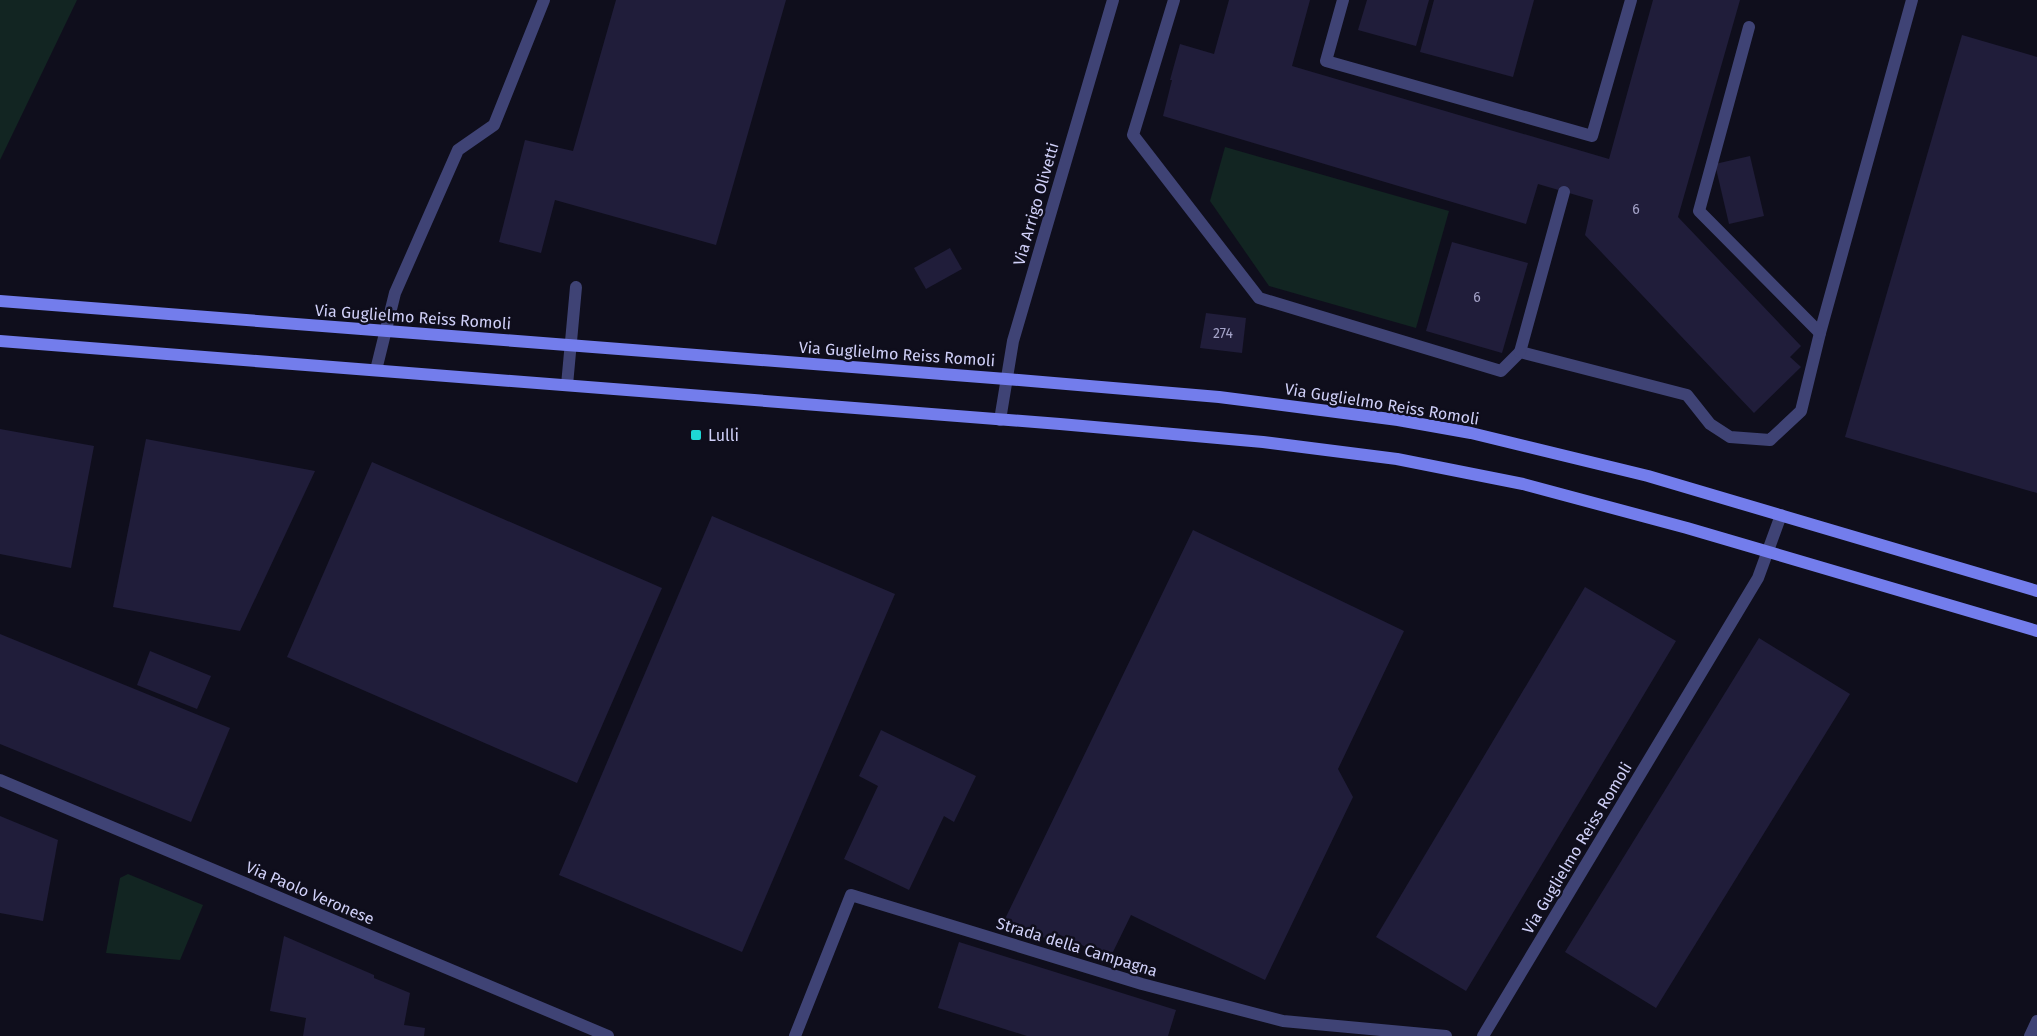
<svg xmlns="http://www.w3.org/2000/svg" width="2037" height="1036" font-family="'Fira Sans',sans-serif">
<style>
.green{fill:#122522}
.building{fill:#201d3a}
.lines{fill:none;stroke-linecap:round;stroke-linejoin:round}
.service{stroke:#3f4375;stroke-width:12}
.minor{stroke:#3f4375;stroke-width:12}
.secondary{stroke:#737dec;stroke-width:12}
.poi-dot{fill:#1ed7d5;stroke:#0f0e1c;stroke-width:2}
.labels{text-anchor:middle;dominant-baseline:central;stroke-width:5;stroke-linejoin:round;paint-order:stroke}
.number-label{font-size:14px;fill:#a4a3c8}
.street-label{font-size:16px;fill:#d0d0f8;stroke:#0f0e1c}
.poi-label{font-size:16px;fill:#d0d0f8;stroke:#0f0e1c;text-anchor:start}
</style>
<rect width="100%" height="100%" fill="#0f0e1c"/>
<g class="green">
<path d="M0,0H77L0,160Z"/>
<path d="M1225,147L1449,211L1416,328L1269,286L1210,201Z"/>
<path d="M128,874L203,905L180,960L106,953L120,878Z"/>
</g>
<g class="building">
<path d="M616,0H786L716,245L555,200L541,253L499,242L525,140L573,151Z"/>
<path d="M1229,0H1310L1292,66L1609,159L1653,0H1740L1678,217L1801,346L1790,357L1801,367L1754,413L1585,235L1593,200L1538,184L1526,224L1163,116L1172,80H1170L1180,44L1214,54Z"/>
<path d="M1367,0H1429L1416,46L1358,30Z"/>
<path d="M1434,0H1534L1513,77L1420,52Z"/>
<path d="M1962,35L2037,57V493L1845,437Z"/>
<path d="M1750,156L1764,216L1729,224L1715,164Z"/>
<path d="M1452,242L1528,263L1502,353L1426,331Z"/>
<path d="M950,248L962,269L926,289L914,268Z"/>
<path d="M1206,313L1246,318L1242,353L1200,348Z"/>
<path d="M0,429L94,446L71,568L0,554Z"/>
<path d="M146,439L315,471L240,631L113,607Z"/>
<path d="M372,462L662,588L577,783L287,657Z"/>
<path d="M712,516L895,594L742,952L559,875Z"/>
<path d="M1193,530L1404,631L1338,769L1353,797L1265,980L1131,915L1110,958L1058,934L1055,943L1005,919Z"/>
<path d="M1585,587L1676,641L1466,991L1376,937Z"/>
<path d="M0,634L230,728L191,822L0,744Z"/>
<path d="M1759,638L1850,694L1656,1008L1565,952Z"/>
<path d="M150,651L211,676L197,709L137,685Z"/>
<path d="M881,730L976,776L954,822L944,816L909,890L844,859L878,786L859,776Z"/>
<path d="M0,816L58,840L43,921L0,913Z"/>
<path d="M284,936L374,975V978L410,993L404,1025L425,1028L424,1036H303L306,1018L270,1011Z"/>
<path d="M959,942L1176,1010L1168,1036H1027L938,1008Z"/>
</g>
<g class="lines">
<g class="service">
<path d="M1174,0L1133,135L1259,298L1501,371L1520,352L1687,395L1710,424L1730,437L1770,440L1801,411L1820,333L1912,0"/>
<path d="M1343,0L1326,61L1592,136L1631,0"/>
<path d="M1749,27L1699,211L1820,333"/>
<path d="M1520,352L1564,192"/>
<path d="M376,370L395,293L458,150L494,125L544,0"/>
<path d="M567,385L576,287"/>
</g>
<g class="minor">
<path d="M1000,420L1013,341L1113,0"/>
<path d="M0,780L608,1036"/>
<path d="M795,1036L851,895L1142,984L1283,1021L1446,1036"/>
<path d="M1483,1036L1758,578L1781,515"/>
<path d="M2030,1036L2037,1021"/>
</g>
<g class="secondary">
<path d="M0,301L1006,379L1219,397L1398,420L1471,433L1648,476L2037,591"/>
<path d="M0,341L1060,424L1263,442L1397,459L1523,484L1687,528L2037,631"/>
</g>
</g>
<rect class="poi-dot" x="690" y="429" width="12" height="12" rx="3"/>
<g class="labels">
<g class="number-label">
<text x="1636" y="209">6</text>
<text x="1477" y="297">6</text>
<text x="1223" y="333">274</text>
</g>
<g class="street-label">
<text transform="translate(1036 204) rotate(-74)">Via Arrigo Olivetti</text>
<text transform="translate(413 317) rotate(4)">Via Guglielmo Reiss Romoli</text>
<text transform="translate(897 354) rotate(4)">Via Guglielmo Reiss Romoli</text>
<text transform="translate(1382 404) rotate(9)">Via Guglielmo Reiss Romoli</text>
<text transform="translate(1577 848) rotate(-59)">Via Guglielmo Reiss Romoli</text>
<text transform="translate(310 893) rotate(23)">Via Paolo Veronese</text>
<text transform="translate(1077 947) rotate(17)">Strada della Campagna</text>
</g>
<g class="poi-label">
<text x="708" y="435">Lulli</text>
</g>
</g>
</svg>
